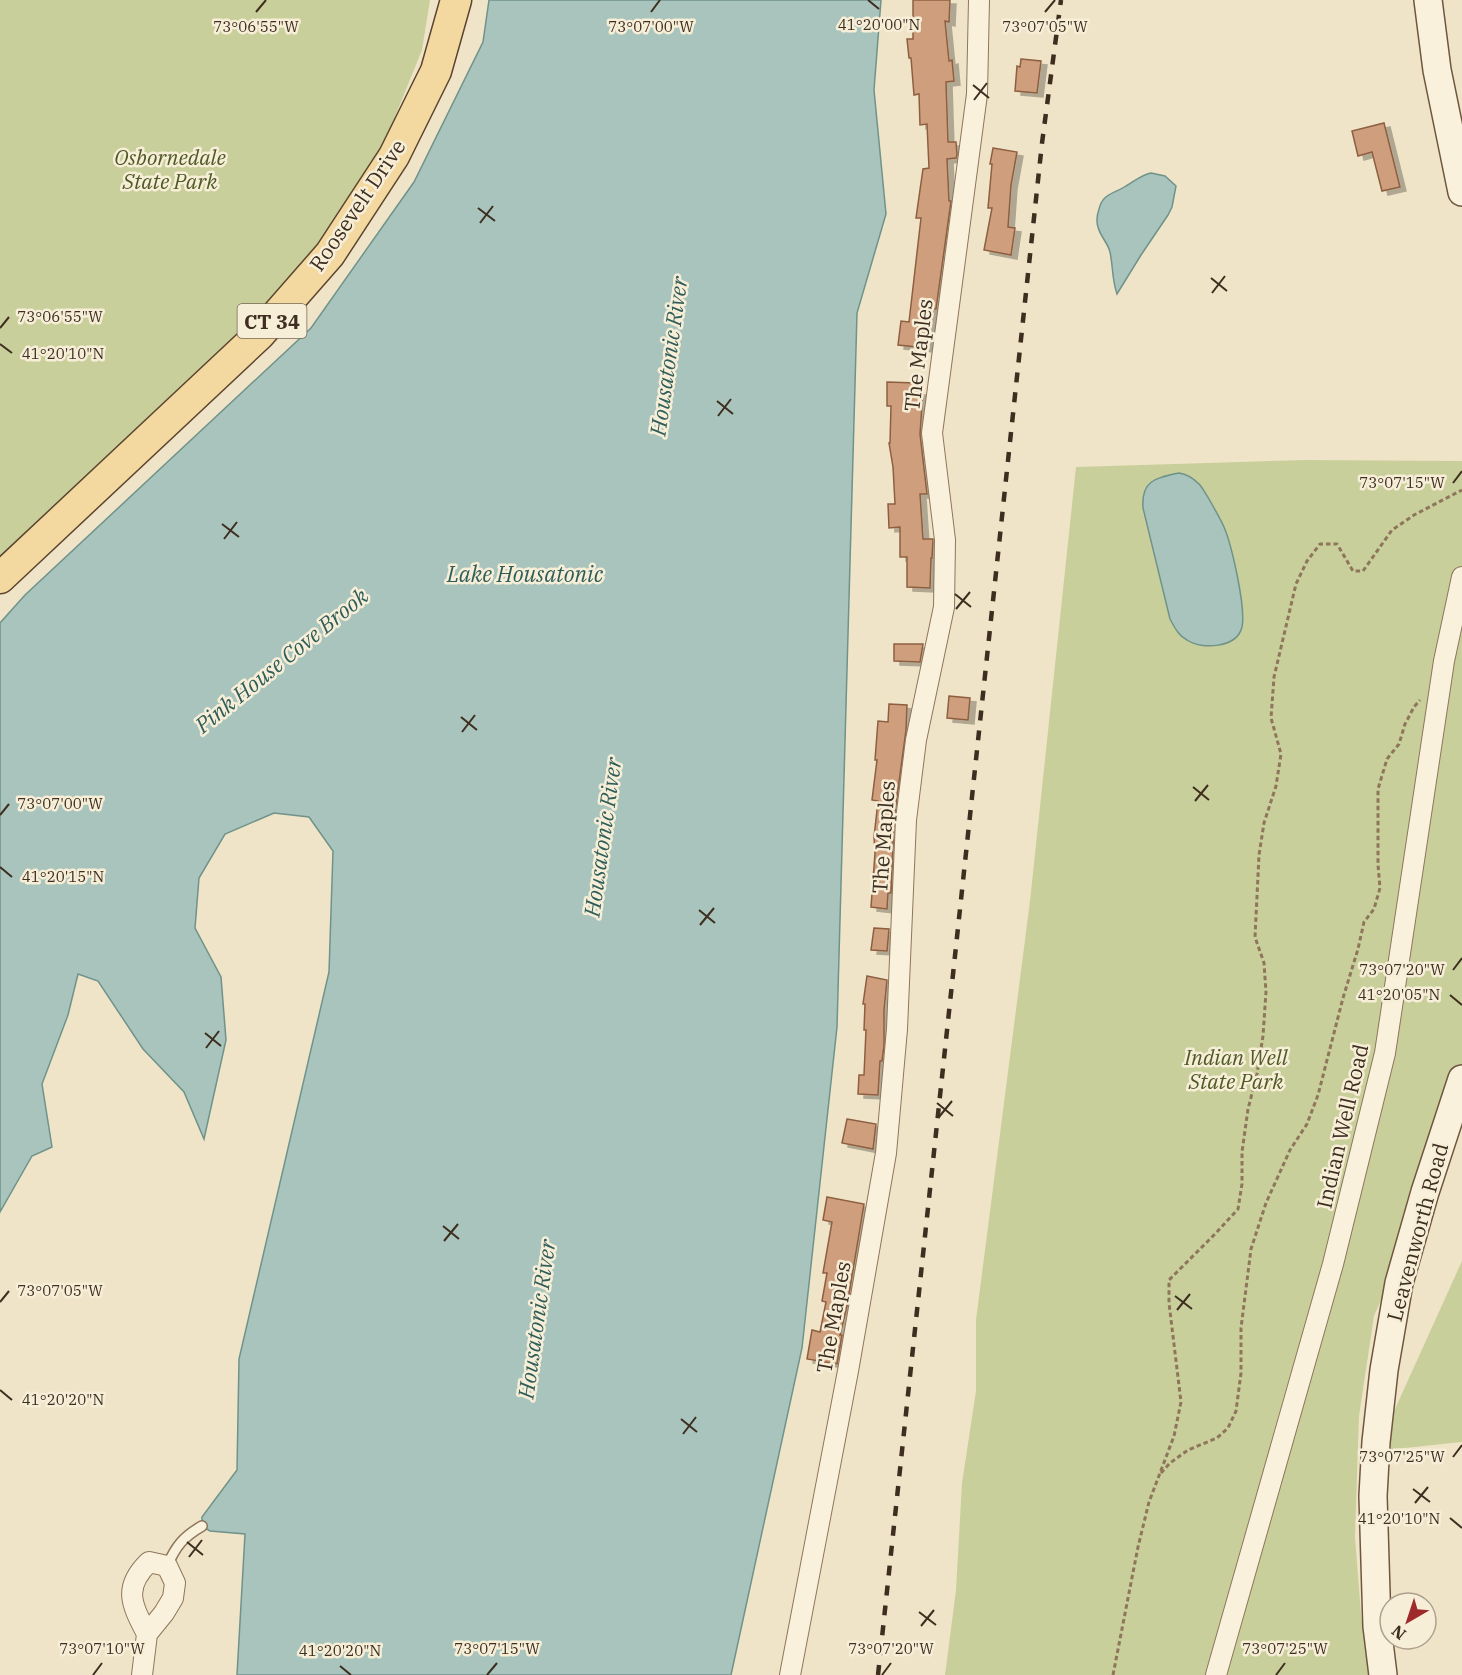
<svg xmlns="http://www.w3.org/2000/svg" width="1462" height="1675" font-family="'IBM Plex Serif',serif">
<style>
.green{fill:#c9cf9b}
.water{fill:#a9c4bc;stroke:#6f938a;stroke-width:1.5}
.building{fill:#cf9f7d;stroke:#8d5f41;stroke-width:1.5;filter:url(#shadow)}
.lines{fill:none;stroke-linecap:round;stroke-linejoin:round}
.service-casing{stroke:#8d765c;stroke-width:12}
.minor-casing{stroke:#8d765c;stroke-width:22}
.secondary-casing{stroke:#6f573f;stroke-width:30}
.primary-casing{stroke:#5b4430;stroke-width:33}
.path{stroke:#8d765c;stroke-width:3;stroke-dasharray:4.5 3;stroke-linecap:butt}
.service{stroke:#faf1dc;stroke-width:9}
.minor{stroke:#faf1dc;stroke-width:20}
.secondary{stroke:#faf1dc;stroke-width:27}
.primary{stroke:#f3d9a0;stroke-width:30}
.rail{stroke:#3d2e20;stroke-width:4.5;stroke-dasharray:10 10;stroke-linecap:butt}
.ticks{fill:none;stroke:#3d2e20;stroke-width:2}
.labels{text-anchor:middle;dominant-baseline:central;stroke-width:5;stroke-linejoin:round;paint-order:stroke}
.shield{fill:#f7eed8;stroke:#756857;stroke-width:1.5}
.shield-label{font-size:20px;font-weight:bold;fill:#3d2e20}
.park-label{font-size:21px;font-style:italic;fill:#4d5a26;stroke:#f7eed8}
.street-label{font-size:21px;fill:#3d2e20;stroke:#f7eed8}
.water-label{font-size:22px;font-style:italic;fill:#2f5d5a;stroke:#f7eed8}
.ticks-label{font-size:15px;text-anchor:middle;fill:#3d2e20;stroke:#f7eed8;stroke-width:5;stroke-linejoin:round;paint-order:stroke}
</style>
<defs>
<filter id="shadow"><feDropShadow dx="6" dy="4" stdDeviation="0" flood-color="#0004"/></filter>
</defs>
<rect width="100%" height="100%" fill="#f0e4c8"/>
<g class="green">
<path d="M0,0H430L422,50L370,178L312,265L0,579Z"/>
<path d="M1305,460L1462,461V1098L1448,1148L1374,1316L1359,1416L1355,1537L1361,1614L1369,1675H945L956,1590L962,1483L976,1391V1320L1030,901L1076,467Z"/>
<path d="M1462,1261V1442L1376,1451Z"/>
</g>
<g class="water">
<path d="M489,0H881L874,90L886,214L857,313L837,1027L802,1348L731,1675H237L245,1534L210,1531L202,1526V1517L237,1470L239,1359L329,972L333,851L309,817L274,813L225,834L199,878L195,928L221,977L226,1040L204,1139L184,1092L143,1049L98,981L78,974L68,1015L42,1084L52,1147L32,1156L0,1212V623L25,595L311,328L414,182L483,42Z"/>
<path d="M1151,173L1165,176L1176,186L1172,207L1168,215L1141,255L1117,294C1112,280 1113,266 1110,252C1108,243 1100,236 1098,227C1096,221 1097,215 1099,209C1103,193 1114,194 1126,186C1135,181 1141,175 1151,173Z"/>
<path d="M1179,473C1186,474 1193,478 1199,484C1204,489 1221,520 1224,527C1232,546 1246,608 1242,627C1237,648 1202,650 1187,640C1178,635 1175,628 1170,619L1143,508C1141,480 1156,478 1179,473Z"/>
</g>
<g class="building">
<path d="M913,0H950L949,22L945,21L949,61L952,60L954,81L946,82L948,142H956L957,155L956,158L947,159L949,201H951L936,309H932L927,348L898,345L901,321L909,322L921,218H916L923,169L929,168L927,124L920,125L919,94L914,95L911,58H909L907,39H913Z"/>
<path d="M1021,59L1041,61L1037,93L1015,91L1017,66L1020,67Z"/>
<path d="M1384,123L1400,187L1382,191L1372,152L1358,156L1352,131Z"/>
<path d="M993,148L1017,152L1011,185L1008,227L1015,228L1011,255L984,250L992,208H988L992,164H990Z"/>
<path d="M887,382L916,383V391H923L920,434L927,494H920L923,539H933L932,558H931L930,588L907,587V557H900V527L889,528L888,504H895L893,467L889,443H890L891,406H887Z"/>
<path d="M894,644H923L920,662L894,661Z"/>
<path d="M949,696L970,698L968,720L947,718Z"/>
<path d="M889,704L907,705L906,730L894,819L891,893H888L887,909L871,907L875,853L874,837L878,801L872,800L877,760H875L878,721L888,722Z"/>
<path d="M874,928L889,929L887,951L871,950Z"/>
<path d="M867,976L887,980L884,1010V1045L882,1061H880L878,1095L858,1094L859,1075H864L866,1030H864L865,1004H863Z"/>
<path d="M847,1119L876,1124L873,1149L842,1143Z"/>
<path d="M827,1197L864,1204L847,1306L840,1335H842L837,1364L807,1359L812,1330L820,1332L826,1302L822,1301L827,1273H823L832,1222L823,1220Z"/>
</g>
<g class="lines">
<g class="service-casing">
<path id="service" d="M167,1566C176,1546 183,1537 202,1526"/>
</g>
<g class="minor-casing">
<g id="minor">
<path d="M142,1675L147,1634L164,1613L173,1598L175,1583L167,1566L149,1562C122,1588 132,1605 147,1634"/>
<path d="M790,1675L848,1371L886,1153L897,1029L906,820L916,740L944,607L945,540L932,433L977,94L979,0"/>
<path d="M1216,1675L1333,1264L1385,1053L1444,661L1462,577"/>
</g>
</g>
<g class="secondary-casing">
<g id="secondary">
<path d="M1428,0L1437,70L1462,192"/>
<path d="M1383,1675L1377,1626L1373,1496L1376,1442L1384,1370L1399,1283L1425,1192L1462,1079"/>
</g>
</g>
<g class="primary-casing">
<path id="primary" d="M0,578L259,335L330,254L394,156L436,71L456,0"/>
</g>
<g class="path">
<path d="M1161,1473L1170,1463L1188,1450L1217,1438L1228,1428L1236,1411L1241,1373V1328L1251,1249L1266,1203L1290,1150L1307,1124L1318,1095L1343,998L1358,949L1364,922L1374,909L1380,888L1378,865V789L1387,759L1399,744L1405,724L1414,707L1420,700"/>
<path d="M1113,1675L1138,1547L1149,1502L1174,1436L1181,1402L1169,1303V1280L1215,1234L1238,1209L1242,1184V1152L1248,1109L1257,1074L1263,1036L1266,992L1264,963L1255,937L1259,855L1264,823L1276,786L1281,754L1271,718L1274,677L1296,584L1307,561L1320,544H1337L1353,571H1363L1392,530L1414,515L1462,490"/>
</g>
<use href="#service" class="service"/>
<use href="#minor" class="minor"/>
<use href="#secondary" class="secondary"/>
<use href="#primary" class="primary"/>
<path class="rail" d="M878,1675L1042,143L1061,0"/>
</g>
<path class="ticks" d="M868,0L879,9M256,12L266,0M651,12L660,0M1045,12L1055,0M973,85L989,98M974,100L987,83M478,208L495,221M480,223L493,206M1211,278L1227,291M1212,293L1225,276M0,328L9,317M0,344L12,353M717,401L733,414M718,416L731,399M1453,483L1462,471M222,524L239,537M224,539L237,522M955,594L971,607M956,609L970,592M461,717L477,730M462,732L475,715M1193,787L1209,800M1195,801L1208,785M0,815L9,804M0,867L12,877M699,910L715,923M700,925L714,908M1453,970L1462,958M1450,995L1462,1005M205,1033L221,1046M206,1048L219,1031M937,1103L953,1116M939,1117L952,1101M443,1226L459,1239M444,1241L458,1224M1175,1296L1192,1309M0,1302L9,1291M1177,1310L1190,1294M0,1390L12,1400M681,1419L697,1432M683,1434L696,1417M1453,1457L1462,1445M1413,1489L1430,1502M1415,1503L1428,1487M1450,1518L1462,1528M187,1542L203,1555M189,1557L202,1540M919,1612L936,1625M921,1626L934,1610M340,1666L351,1675M93,1675L102,1663M487,1675L497,1663M882,1675L891,1663M1276,1675L1285,1663"/>
<g class="labels">
<rect class="shield" x="237.5" y="304" width="69" height="34" rx="4.5"/>
<g class="shield-label">
<text x="272" y="321">CT 34</text>
</g>
<g class="park-label">
<text x="170" y="157">Osbornedale<tspan x="170" dy="24">State Park</tspan></text>
<text x="1236" y="1057">Indian Well<tspan x="1236" dy="24">State Park</tspan></text>
</g>
<g class="street-label">
<text transform="translate(357 205) rotate(-56)">Roosevelt Drive</text>
<text transform="translate(918 355) rotate(-83)">The Maples</text>
<text transform="translate(883 837) rotate(-86)">The Maples</text>
<text transform="translate(1342 1126) rotate(-77)">Indian Well Road</text>
<text transform="translate(1417 1232) rotate(-75)">Leavenworth Road</text>
<text transform="translate(833 1317) rotate(-80)">The Maples</text>
</g>
<g class="water-label">
<text transform="translate(668 356) rotate(-82)">Housatonic River</text>
<text x="525" y="573">Lake Housatonic</text>
<text transform="translate(281 660) rotate(-39)">Pink House Cove Brook</text>
<text transform="translate(602 837) rotate(-82)">Housatonic River</text>
<text transform="translate(536 1319) rotate(-82)">Housatonic River</text>
</g>
</g>
<g class="ticks-label">
<text x="879" y="30">41°20'00"N</text>
<text x="256" y="32">73°06'55"W</text>
<text x="651" y="32">73°07'00"W</text>
<text x="1045" y="32">73°07'05"W</text>
<text x="60" y="322">73°06'55"W</text>
<text x="63" y="359">41°20'10"N</text>
<text x="1402" y="488">73°07'15"W</text>
<text x="60" y="809">73°07'00"W</text>
<text x="63" y="882">41°20'15"N</text>
<text x="1402" y="975">73°07'20"W</text>
<text x="1399" y="1000">41°20'05"N</text>
<text x="60" y="1296">73°07'05"W</text>
<text x="63" y="1405">41°20'20"N</text>
<text x="1402" y="1462">73°07'25"W</text>
<text x="1399" y="1524">41°20'10"N</text>
<text x="102" y="1654">73°07'10"W</text>
<text x="497" y="1654">73°07'15"W</text>
<text x="891" y="1654">73°07'20"W</text>
<text x="1285" y="1654">73°07'25"W</text>
<text x="340" y="1656">41°20'20"N</text>
</g>
<g transform="translate(1408 1621) rotate(219)"><circle r="28" fill="#f7eed8" stroke="#ada18e" stroke-width="1.5"/>
<path d="M0-4.5L10 22L0 15L-10 22Z" fill="#9e2a2b"/>
<text y="-9" font-size="16" font-weight="bold" text-anchor="middle" fill="#3d2e20">N</text>
</g>
</svg>
